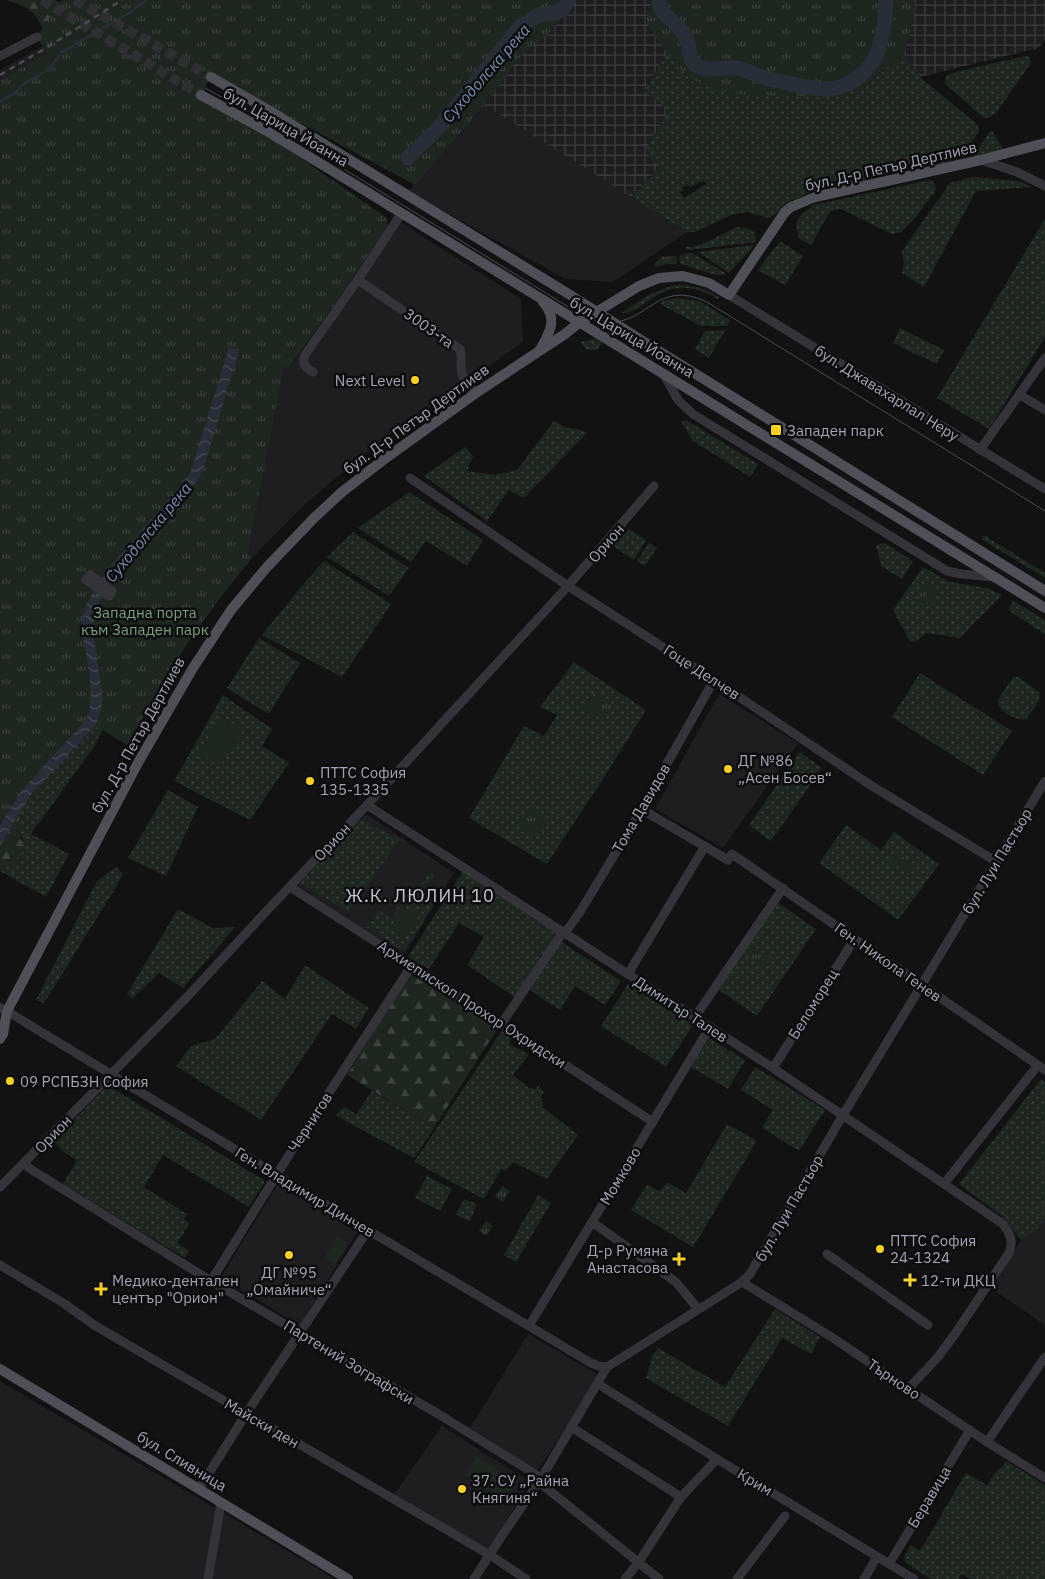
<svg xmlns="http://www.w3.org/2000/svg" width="1045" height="1579" font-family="'IBM Plex Sans',sans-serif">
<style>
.built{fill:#1e1e20}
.industrial{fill:url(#industrial-grid)}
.grass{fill:url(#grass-dots);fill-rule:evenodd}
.forest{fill:url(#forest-firs)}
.park{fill:url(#park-tufts)}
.pitch{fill:#1e2620}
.water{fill:url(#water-waves)}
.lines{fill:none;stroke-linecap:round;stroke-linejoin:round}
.stream{stroke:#282e37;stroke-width:2.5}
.river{stroke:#282e37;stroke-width:15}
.major-tunnel{stroke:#2f2f33;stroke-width:10;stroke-dasharray:10 5;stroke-linecap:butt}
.minor{stroke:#333339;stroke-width:9}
.major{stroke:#4f4f58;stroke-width:10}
.tram{stroke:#4a4a52;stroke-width:1}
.rail{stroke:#4a4a52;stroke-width:2.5;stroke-dasharray:6 5;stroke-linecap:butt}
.poi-dot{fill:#f7d126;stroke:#0d0d0e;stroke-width:2}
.labels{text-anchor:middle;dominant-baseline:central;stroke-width:5;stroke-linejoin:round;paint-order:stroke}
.street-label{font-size:15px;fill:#a3a5b5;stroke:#0d0d0e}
.poi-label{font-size:15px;fill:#a3a5b5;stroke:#0d0d0e;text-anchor:start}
.park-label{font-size:15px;fill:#79a081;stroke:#0d0d0e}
.water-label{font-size:16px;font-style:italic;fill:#788eb1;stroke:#0d0d0e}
.quarter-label{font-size:18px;letter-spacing:1px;fill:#c4c5d0;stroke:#0d0d0e}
</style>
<defs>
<pattern id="industrial-grid" width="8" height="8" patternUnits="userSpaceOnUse" patternTransform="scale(1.25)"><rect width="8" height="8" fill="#1e1e20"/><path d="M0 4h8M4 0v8" fill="none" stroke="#3c3c3e"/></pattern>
<pattern id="grass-dots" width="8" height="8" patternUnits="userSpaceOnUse" patternTransform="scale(1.25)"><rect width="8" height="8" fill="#1e2620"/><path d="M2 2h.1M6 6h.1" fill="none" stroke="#3c423e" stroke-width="1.8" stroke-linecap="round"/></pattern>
<pattern id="forest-firs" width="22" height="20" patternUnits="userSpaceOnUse" patternTransform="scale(1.25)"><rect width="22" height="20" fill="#1e2620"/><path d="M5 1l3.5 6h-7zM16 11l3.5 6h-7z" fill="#3c423e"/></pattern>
<pattern id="park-tufts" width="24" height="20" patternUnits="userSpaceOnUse" patternTransform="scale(1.25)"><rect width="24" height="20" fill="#1e2620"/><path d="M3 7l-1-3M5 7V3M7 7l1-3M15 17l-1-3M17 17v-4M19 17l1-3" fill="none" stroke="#3c423e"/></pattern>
<pattern id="water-waves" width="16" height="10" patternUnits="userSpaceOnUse" patternTransform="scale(1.25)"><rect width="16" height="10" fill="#282e37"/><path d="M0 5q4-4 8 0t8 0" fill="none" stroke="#444952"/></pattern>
</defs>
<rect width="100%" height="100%" fill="#121213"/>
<g class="built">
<path d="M44,45L47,53L0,80V70Z"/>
<path d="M484,105L687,232L613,282L565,279L408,191Z"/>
<path d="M400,222L521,299L523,342L387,437L345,470L301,508L252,558L248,554L284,365L290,368L349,284L388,226Z"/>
<path d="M719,694L798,743L723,848L655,809Z"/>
<path d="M366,814L454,873L404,955L297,886Z"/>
<path d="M278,1184L357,1232L300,1326L221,1277Z"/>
<path d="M1045,1219V1325L992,1289L1021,1240L1039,1227Z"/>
<path d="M528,1334L595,1373L596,1381L537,1472L470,1428Z"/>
<path d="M0,1381L323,1572L334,1579H0Z"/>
<path d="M442,1426L530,1482L489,1549L393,1496Z"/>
</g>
<g class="industrial">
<path d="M574,0H651V10L646,20L667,54L644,91L670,110L647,147L660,166L631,197L484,105L521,56L551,31Z"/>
<path d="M914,0H1045V40L1039,48L920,77L904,54L915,11Z"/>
</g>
<g class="grass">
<path d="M667,54L690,79L861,89L904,54L920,77L978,125L979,132C967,147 961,159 941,164L939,159L876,172V178L814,191L788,202L775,215L768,218L748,212L731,215L695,232H687L631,197L660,167L649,158L647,147L669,110L644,92ZM704,180L706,184L684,198L680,192L684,190L682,188L687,185L691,187L701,181L702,182Z"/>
<path d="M1026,56L1029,57L1031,63L996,113L991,117L984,118L945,84L946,76L955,72Z"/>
<path d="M992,131L1004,150L974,157V155L990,132Z"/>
<path d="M972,177L1018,181L1033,187L976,191L924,287L902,273L904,263L902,251L950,183Z"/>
<path d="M930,180L935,184L936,190L915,218L901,232L892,234L841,209L830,211L811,245L799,239C794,219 797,217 814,205Z"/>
<path d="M1045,219V337L989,429L937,398Z"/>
<path d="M738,227C749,228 757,230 756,242L688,250L685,247C703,248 721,233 738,227Z"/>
<path d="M780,241L803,256L785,285L758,270Z"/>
<path d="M753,245L752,248L729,273L698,252Z"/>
<path d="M692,253L725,273L726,275H716L680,264L679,258L682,254Z"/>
<path d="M677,285C693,285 705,288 719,297L718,299C699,288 679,283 659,294C651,298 644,305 636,309C631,311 627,314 622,313C636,302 659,288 677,285Z"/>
<path d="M676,298L699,301L730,320L727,326H701L660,304L663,301Z"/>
<path d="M900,328L944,350L937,364L893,343Z"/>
<path d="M725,330L709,358L695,349L705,331Z"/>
<path d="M594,339L602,343L597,350H586L581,342Z"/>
<path d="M686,420L758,464L750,477L693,441L683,425L682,421Z"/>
<path d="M554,421L567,428L577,429L587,433L524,498L509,490L487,521L424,476L465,447L473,456L467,471L495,475L517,470Z"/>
<path d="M409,492L483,540L467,566L426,541L411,562L358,528Z"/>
<path d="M628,529L646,540L634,560L613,546Z"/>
<path d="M353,532L409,568L389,596L327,557Z"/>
<path d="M984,535L1045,573V578L981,539Z"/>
<path d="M649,543L657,548L645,566L637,561Z"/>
<path d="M885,543L913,561L902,579L881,566L876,545Z"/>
<path d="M324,561L391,604L342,677L262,635L301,587Z"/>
<path d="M923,567L950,582L987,588L1002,595L960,638L927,633L915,642L910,641L893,610Z"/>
<path d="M1013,601L1045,620V634L1011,612L1009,608Z"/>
<path d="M259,638L300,663L269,714L227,688Z"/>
<path d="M574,662L646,710L603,779L547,864L469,818L524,726L544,736L557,715L540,707Z"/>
<path d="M920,673L1012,731L983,775L892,717Z"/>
<path d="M1014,676L1018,677L1039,692C1042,702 1032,710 1026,719C1016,721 998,712 998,700Z"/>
<path d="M223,695L272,729L262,746L289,763L250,820L174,781Z"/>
<path d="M100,715L128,745L102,730L96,744L31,834L69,854L46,897L0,871V869L11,866L23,839L19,831V815L24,805L37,788L95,726Z"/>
<path d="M800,752L822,768L771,841L749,825Z"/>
<path d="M168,790L198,807L166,876L128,858Z"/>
<path d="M359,819L400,839L349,912L300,883Z"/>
<path d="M846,825L881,850L894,832L939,864L898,920L819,863Z"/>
<path d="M116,867L123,874L113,892L44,1003L36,1000L97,881Z"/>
<path d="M463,871L559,933L516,998L467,965L484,937L459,923L429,969L408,957Z"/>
<path d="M430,872L435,875L424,892L437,900L404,951L367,928L379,910L391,918L404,898L411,902Z"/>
<path d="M778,903L816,929L757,1016L719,990Z"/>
<path d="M178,909L213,928L235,927L183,988L159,973L132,999L127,994Z"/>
<path d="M560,941L621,981L605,1005L575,986L560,1010L528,989Z"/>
<path d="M305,965L369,1008L356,1029L332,1014L261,1120L176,1066L191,1046L215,1039L262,981L285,999Z"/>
<path d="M628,984L693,1025L666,1067L601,1026Z"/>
<path d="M502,1031L511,1038L509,1045L529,1054L513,1075L529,1088L536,1089L538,1086L544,1092L541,1097L543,1107L578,1135L547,1179L513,1162L505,1171L501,1169L484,1199L414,1162Z"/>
<path d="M709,1038L745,1060L728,1089L691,1067Z"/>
<path d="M755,1067L825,1110L799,1151L762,1128L773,1110L741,1090Z"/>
<path d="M1041,1079L1045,1082V1219L1039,1227L1021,1240L1002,1216L959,1184Z"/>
<path d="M107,1085L265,1181L249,1207L163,1155L144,1187L187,1214L184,1219L190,1223L177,1243L189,1251L185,1258L63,1184L77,1160L65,1153L54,1142Z"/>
<path d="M372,1091L434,1128L414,1158L335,1115L344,1107L356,1114Z"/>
<path d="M727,1124L757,1141L693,1247L631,1210L647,1184L660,1192L667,1182L686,1193Z"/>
<path d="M427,1176L452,1189L440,1211L415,1198Z"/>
<path d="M538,1195L551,1203L516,1262L504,1255Z"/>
<path d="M464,1199L477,1204L470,1221L456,1215Z"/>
<path d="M775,1309L820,1337L811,1354L782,1338L728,1426L646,1378L652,1356L658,1348L725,1387Z"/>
<path d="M1006,1461L1045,1485V1579H971L962,1574L958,1579H931L906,1563L904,1558L905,1554L911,1545L920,1551L966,1473L987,1485L994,1474L1002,1467Z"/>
</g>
<g class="forest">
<path d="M6,0H54L60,2L62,0L37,37L43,29C33,9 27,7 6,0Z"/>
<path d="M19,815V831L25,850L11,866L0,869V846Z"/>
<path d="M412,970L499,1026L434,1128L347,1075Z"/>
</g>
<g class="park">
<path d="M62,0H574L551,31L521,56L484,105L415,185L212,75L201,95L296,155L387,218L388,226L349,284L289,368L284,366L248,554L252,558C204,615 162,679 128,745L95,726L30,796L0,846V80L47,53L37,37Z"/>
<path d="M651,0H914L915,11L904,54L861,89L823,97L732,94L690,79L667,54L645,20L650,10Z"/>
<path d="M675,256L677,257V264H667L655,267V263L661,257Z"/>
<path d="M926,585L939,592L931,608L917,601Z"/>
<path d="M594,693L614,705L604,721L584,708Z"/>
<path d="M530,807L550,820L539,837L519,825Z"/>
<path d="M897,853L913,863L907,873L891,863Z"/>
<path d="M755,947L769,957L762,967L748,957Z"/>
<path d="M502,1186L510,1191L503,1202L495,1197Z"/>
<path d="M486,1221L493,1226L486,1236L479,1231Z"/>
</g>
<g class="pitch">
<path d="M221,717L243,730L220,766L199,753Z"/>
<path d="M403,906L419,915L405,937L390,928Z"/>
<path d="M337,1237L348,1243L335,1265L324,1258Z"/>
<path d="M477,1457L517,1481L505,1500L465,1475Z"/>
</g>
<path class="water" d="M229,347L239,350L204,467L199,479L110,584C101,598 92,613 93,631L102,694C102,706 100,715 95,726L30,796L0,846V825L22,790L86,720C96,696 88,668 84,643C83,636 81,627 82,620C85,604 94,590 102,577L190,474Z"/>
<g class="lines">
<path class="stream" d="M0,102L15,93L21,86L49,69L62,52L131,12L146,0"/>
<g class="river">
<path d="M660,0C658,16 681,24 687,39C691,48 686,57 695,64C707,74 722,66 736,68C745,69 755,75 765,78C782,82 820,92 836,88C878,78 885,37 886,0"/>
<path d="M408,158L441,125L519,28L538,15L551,14L562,10L569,0"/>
</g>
<g class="major-tunnel">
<path d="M42,0L201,95"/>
<path d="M75,0L211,77"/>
</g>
<g class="minor">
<path d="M0,56L37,37"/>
<path d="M981,160L1017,172L1045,186"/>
<path d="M358,280L460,349C462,356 461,359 461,365C460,377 469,385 476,393"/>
<path d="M729,295L1045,489"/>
<path d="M313,372C306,368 301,364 305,355L361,275L401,214"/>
<path d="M663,373L678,400L693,414L947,571L961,574L995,577"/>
<path d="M1020,395L1045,410"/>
<path d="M980,450L1045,358"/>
<path d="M410,478L568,586L714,680L872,786L997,862"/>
<path d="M90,575L112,591L109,596L86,580Z"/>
<path d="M367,805L773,1068L1003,1224C1010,1234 1014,1241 1009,1253L955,1334L938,1357L908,1389"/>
<path d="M641,809L728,860L732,854L1045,1070"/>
<path d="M290,887L412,965L653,1122"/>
<path d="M565,933L580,912L633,824L714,680"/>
<path d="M628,974L705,846"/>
<path d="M0,1007L368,1230L591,1363L599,1366L607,1367"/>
<path d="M695,1017L783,888"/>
<path d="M502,1023L563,932"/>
<path d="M773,1068L854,940"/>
<path d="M24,1164L32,1170L211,1281L440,1415L535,1474L539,1482L659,1579"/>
<path d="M944,1184L1038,1065"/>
<path d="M0,1187L188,996L260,918L367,805L568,586L654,486"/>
<path d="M592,1222L676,1282L698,1309"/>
<path d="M827,1254L928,1325"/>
<path d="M0,1265L65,1304L94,1325L490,1555L526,1579"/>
<path d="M211,1281L297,1142L412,965"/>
<path d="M742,1282L833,1338L987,1442L1045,1478"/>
<path d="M529,1326L710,1027"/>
<path d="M598,1384L717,1459L914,1579"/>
<path d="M571,1427L681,1497"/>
<path d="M987,1442L1045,1357"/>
<path d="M199,1489L246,1414L368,1230"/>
<path d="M889,1564L970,1430"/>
<path d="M208,1579L221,1503"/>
<path d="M474,1579L503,1534L539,1482L607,1367L742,1282L750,1274L843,1115L1045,781"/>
<path d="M625,1579L638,1563L681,1497L717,1459"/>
<path d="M737,1579L785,1516"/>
<path d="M864,1579L877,1557"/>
</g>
<g class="major">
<path d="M211,77L275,114L567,293L638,338L1045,591"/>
<path d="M201,95L265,130L364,190L1045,608"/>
<path d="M540,350C549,333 559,320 543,302"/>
<path d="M0,1039L3,1034L7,1011L139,761L193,668L231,610L267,567L314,518L342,492L382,461L476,393L565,334L580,322L639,286L659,278L683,276L709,283L729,295L785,212L791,207L815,197L981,160L1045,143"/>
<path d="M0,1369L348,1579"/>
</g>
<path class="tram" d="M205,88L269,123L580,314C588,318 596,322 606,322C649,325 656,278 707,302L1045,511"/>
<path class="rail" d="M0,75L46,48L122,0"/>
</g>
<g class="poi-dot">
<circle cx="415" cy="380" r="5"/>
<rect x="770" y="424" width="12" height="12" rx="2.5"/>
<circle cx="728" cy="769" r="5"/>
<circle cx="310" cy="781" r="5"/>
<circle cx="10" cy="1081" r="5"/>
<circle cx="880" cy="1249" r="5"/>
<circle cx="289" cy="1255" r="5"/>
<path d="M676.5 1251.5h5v5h5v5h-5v5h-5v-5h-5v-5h5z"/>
<path d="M907.5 1272.5h5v5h5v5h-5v5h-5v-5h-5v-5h5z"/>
<path d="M98.5 1281.5h5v5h5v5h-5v5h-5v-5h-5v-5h5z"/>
<circle cx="462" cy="1489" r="5"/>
</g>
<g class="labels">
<g class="street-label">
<text transform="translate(286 127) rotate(30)">бул. Царица Йоанна</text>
<text transform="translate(891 166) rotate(-13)">бул. Д-р Петър Дертлиев</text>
<text transform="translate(429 328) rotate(35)">3003-та</text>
<text transform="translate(632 337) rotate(31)">бул. Царица Йоанна</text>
<text transform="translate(887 393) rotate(32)">бул. Джавахарлал Неру</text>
<text transform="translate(416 419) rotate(-36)">бул. Д-р Петър Дертлиев</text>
<text transform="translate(606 543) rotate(-49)">Орион</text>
<text transform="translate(702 672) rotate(33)">Гоце Делчев</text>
<text transform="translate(138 735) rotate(-61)">бул. Д-р Петър Дертлиев</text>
<text transform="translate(641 808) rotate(-60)">Тома Давидов</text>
<text transform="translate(332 842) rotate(-47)">Орион</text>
<text transform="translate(997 861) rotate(-59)">бул. Луи Пастьор</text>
<text transform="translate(888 962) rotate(35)">Ген. Никола Генев</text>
<text transform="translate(472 1004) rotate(33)">Архиепископ Прохор Охридски</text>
<text transform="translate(813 1004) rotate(-58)">Беломорец</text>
<text transform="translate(681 1009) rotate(33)">Димитър Талев</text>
<text transform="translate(310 1122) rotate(-57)">Чернигов</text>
<text transform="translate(53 1134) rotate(-46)">Орион</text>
<text transform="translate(620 1176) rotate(-59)">Момково</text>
<text transform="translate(305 1192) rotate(31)">Ген. Владимир Динчев</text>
<text transform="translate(789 1208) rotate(-60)">бул. Луи Пастьор</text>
<text transform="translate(349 1362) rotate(31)">Партений Зографски</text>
<text transform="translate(894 1379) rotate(34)">Търново</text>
<text transform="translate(262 1423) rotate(30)">Майски ден</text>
<text transform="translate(182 1461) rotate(31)">бул. Сливница</text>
<text transform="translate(755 1482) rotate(31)">Крим</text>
<text transform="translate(929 1497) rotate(-59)">Беравица</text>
</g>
<g class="poi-label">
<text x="405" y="380" text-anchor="end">Next Level</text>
<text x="787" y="430">Западен парк</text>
<text x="738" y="760">ДГ №86<tspan x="738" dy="17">„Асен Босев“</tspan></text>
<text x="320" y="772">ПТТС София<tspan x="320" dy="17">135-1335</tspan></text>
<text x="20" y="1081">09 РСПБЗН София</text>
<text x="890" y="1240">ПТТС София<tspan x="890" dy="17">24-1324</tspan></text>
<text x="668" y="1250" text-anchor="end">Д-р Румяна<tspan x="668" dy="17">Анастасова</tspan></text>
<text x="289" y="1272" text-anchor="middle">ДГ №95<tspan x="289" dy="17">„Омайниче“</tspan></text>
<text x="112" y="1280">Медико-дентален<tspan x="112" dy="17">център "Орион"</tspan></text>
<text x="921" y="1280">12-ти ДКЦ</text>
<text x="472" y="1480">37. СУ „Райна<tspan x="472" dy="17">Княгиня“</tspan></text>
</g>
<g class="park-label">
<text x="145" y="612">Западна порта<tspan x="145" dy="17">към Западен парк</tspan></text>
</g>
<g class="water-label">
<text transform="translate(486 73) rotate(-49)">Суходолска река</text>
<text transform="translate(148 532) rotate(-50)">Суходолска река</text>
</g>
<g class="quarter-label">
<text x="420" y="895">Ж.К. ЛЮЛИН 10</text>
</g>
</g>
</svg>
